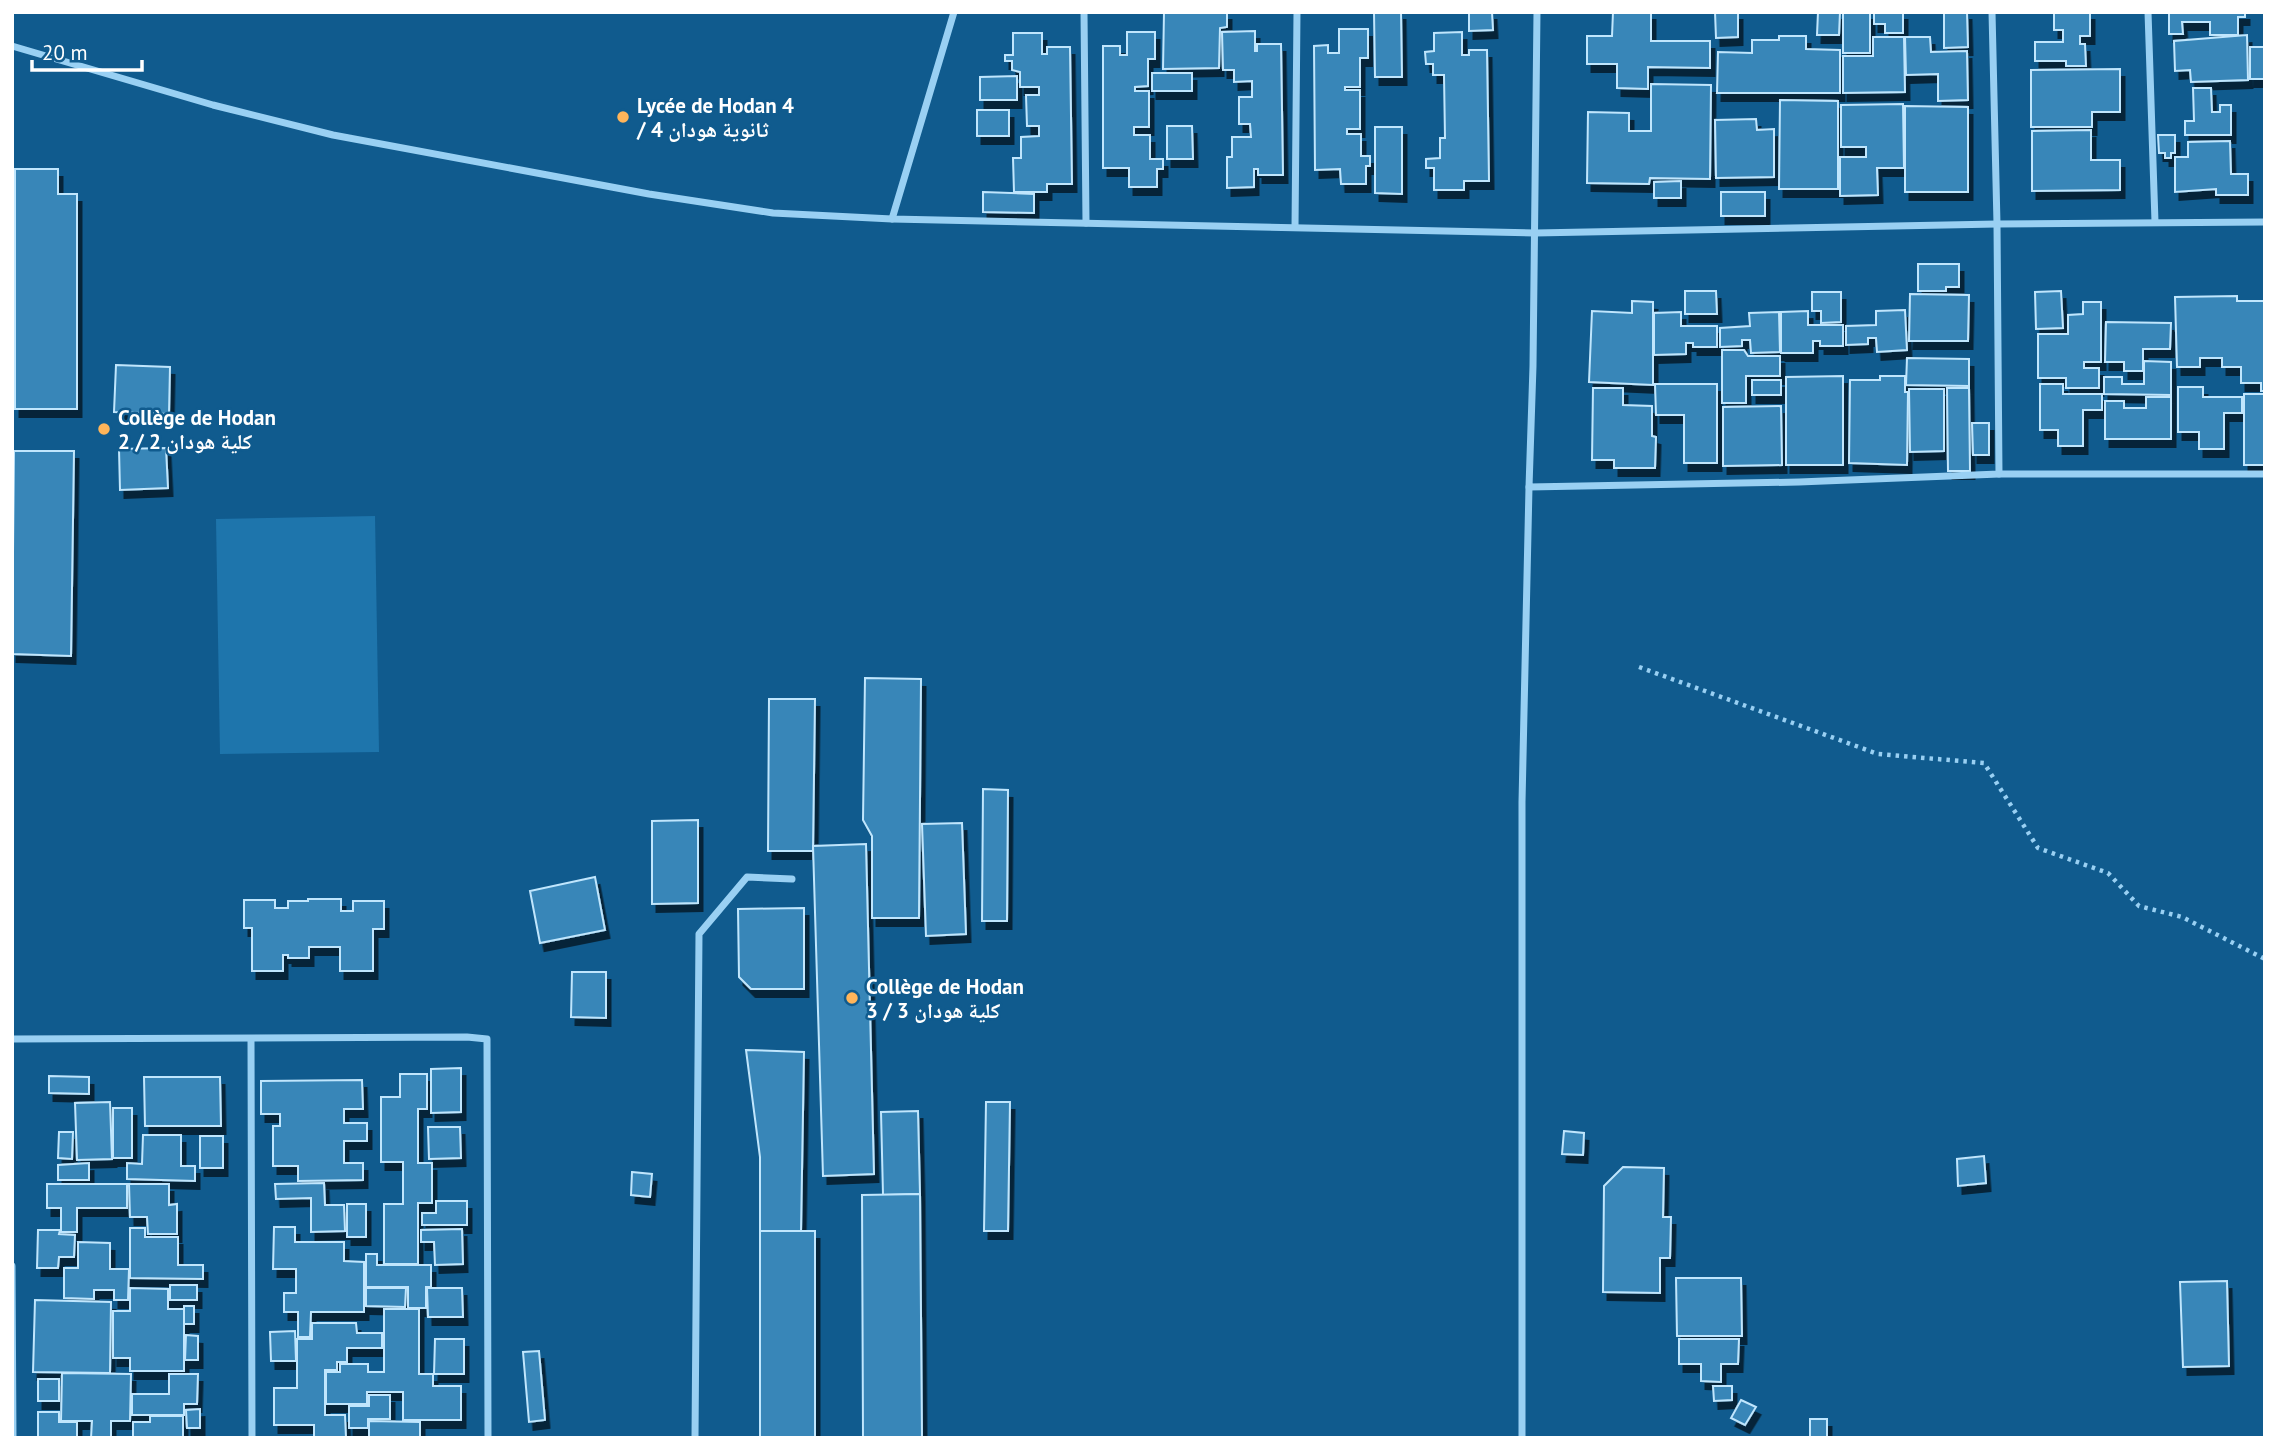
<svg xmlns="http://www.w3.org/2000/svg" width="2277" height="1450" font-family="'PT Sans','Noto Naskh Arabic',sans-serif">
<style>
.green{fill:#1e75ac}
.building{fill:#3886b8;stroke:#c0e6fd;stroke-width:2;filter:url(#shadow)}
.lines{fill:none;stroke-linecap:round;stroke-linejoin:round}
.path{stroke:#99d0f3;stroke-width:4.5;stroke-dasharray:3.5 5;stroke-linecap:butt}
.street{stroke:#99d0f3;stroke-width:7}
.poi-dot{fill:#ffb55a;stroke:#105b8e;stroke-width:2.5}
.labels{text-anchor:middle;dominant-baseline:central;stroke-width:5;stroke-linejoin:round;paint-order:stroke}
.poi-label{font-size:21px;font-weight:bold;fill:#fff;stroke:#105b8e;text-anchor:start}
</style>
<defs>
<filter id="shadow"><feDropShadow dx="4.5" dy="8" stdDeviation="0" flood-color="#0009"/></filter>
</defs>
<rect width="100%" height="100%" fill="#105b8e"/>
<path class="green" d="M375,516L379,752L220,754L216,519Z"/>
<g class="building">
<path d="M1164,12H1227V27L1220,28L1219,68L1163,69Z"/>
<path d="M1374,12H1401L1402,77H1375Z"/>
<path d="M1469,12H1492L1493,30L1469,31Z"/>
<path d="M1613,12H1651V41H1710V68L1648,67V89L1617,88V64H1587V36H1612Z"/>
<path d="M1715,12H1738V37L1716,38Z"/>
<path d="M1818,12H1840L1839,35H1817Z"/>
<rect x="1843" y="12" width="27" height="41"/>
<path d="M1874,12H1903V33H1885V24H1874Z"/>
<path d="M1944,12H1967L1968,47L1944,48Z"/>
<path d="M2054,12H2090V36H2080V44H2085L2086,66H2066V61H2035V42H2063V30H2054Z"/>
<path d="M2169,12H2245V17H2238V35H2210V22H2182L2183,34H2169Z"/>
<path d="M1339,29H1368V58H1360V87H1345V90H1360V129H1347V134H1361V156H1370V166H1366V184H1341L1340,169L1315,170L1314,46L1328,45V53H1339Z"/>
<path d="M1255,31V51H1257V44H1281L1283,175H1258V169H1254V187L1227,188V157H1232V137H1251L1250,124H1239V97H1252V81L1234,82V70H1223L1222,32Z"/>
<path d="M1127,32H1155V59H1148V86L1135,87V91H1149V127H1134V135H1150V159H1163V169H1157V187H1129V168H1103V46H1120V55H1127Z"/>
<path d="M1462,32V55H1469V50H1487L1489,181H1464V190H1434V168H1426V159L1440,158V138H1445L1444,75H1433V64H1426L1425,52L1434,51V33Z"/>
<path d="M1013,33H1042V54H1047V47H1070L1072,184H1047V192H1014L1013,158H1021V137L1039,136V126H1027L1026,95H1039V87H1020V72L1012,70V61H1005V55H1013Z"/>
<path d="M2247,35L2248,80L2191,82L2190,70L2175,71L2174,41Z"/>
<path d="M1779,36H1806V49L1840,50V93H1717L1718,52L1752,53V40H1779Z"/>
<path d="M1873,37H1904L1905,92L1843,93V56H1873Z"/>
<path d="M1905,37H1930L1931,52L1967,51L1968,100L1938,101V74L1906,75Z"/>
<rect x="2250" y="47" width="15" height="32"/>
<path d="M2120,69V112H2092V127H2031V70Z"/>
<rect x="1152" y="73" width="40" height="18"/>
<path d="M1017,76V100H980V77Z"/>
<path d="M1651,84L1711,85L1710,179L1650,178L1649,184L1587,183L1588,112L1629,113V131H1651Z"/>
<path d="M2193,88H2211L2212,112H2220V105H2231V135H2185V121H2194Z"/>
<path d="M1780,100L1838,101V189H1779Z"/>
<path d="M1903,104L1904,168H1877L1878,195L1840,196V157H1866V147H1841V105Z"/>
<path d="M1905,106L1968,107V192H1905Z"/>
<rect x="977" y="110" width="32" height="26"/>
<path d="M1756,119L1757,130L1774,129V177L1716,178L1715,120Z"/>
<path d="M1167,126H1192L1193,159H1167Z"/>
<path d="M1375,127H1402V194L1375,193Z"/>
<path d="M2091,130V160H2120V190L2032,191V131Z"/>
<path d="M2158,135H2175V153H2171V158H2165V153H2159Z"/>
<path d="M2230,141L2231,174H2248V195H2216V189L2175,192V157H2188V142Z"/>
<path d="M15,169H58V194H77V409H15Z"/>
<path d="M1681,181V198H1654V182Z"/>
<path d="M983,192L1034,194V213L983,212Z"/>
<rect x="1721" y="192" width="44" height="24"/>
<path d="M1918,264H1959V287H1946V291H1918Z"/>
<path d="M1685,291H1716L1717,314H1685Z"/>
<path d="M2061,291L2063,328L2036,329L2035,292Z"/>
<path d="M1812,292H1841V322L1821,323V311H1812Z"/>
<path d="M1910,294L1969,295L1968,341H1909Z"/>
<path d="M2237,296V301H2265V391H2261V383H2241V367H2222V358H2200V367H2177L2175,297Z"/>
<path d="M1632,301L1653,302V385L1589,382L1592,311L1632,313Z"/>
<path d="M2083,302H2101V362H2084V368H2099V388H2066V378H2038V334H2068V315L2083,314Z"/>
<path d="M1905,310L1907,350L1877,352L1876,338H1868V344L1846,345V326L1876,325V311Z"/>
<path d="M1808,311V325H1843V346H1820V341H1813V353H1781V312Z"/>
<path d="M1681,312V326H1717V347H1693V343H1686V354L1654,355V313Z"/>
<path d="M1779,312L1780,352L1751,353L1750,340H1742V346L1720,347V328L1750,326L1749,313Z"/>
<path d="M2106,322L2171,323L2170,349H2143V371H2124V362H2105Z"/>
<path d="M1722,350H1744L1748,356H1780V376H1746V403H1722Z"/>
<path d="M1907,358L1969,359V386L1906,385Z"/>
<path d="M2144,361L2171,362V395L2104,394V377H2122V384H2144Z"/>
<path d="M116,365L170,367L169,414L114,412Z"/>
<path d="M1843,376V465H1786V377Z"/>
<path d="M1880,376H1905V392H1908L1907,465L1849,463L1850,380H1880Z"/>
<rect x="1752" y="380" width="29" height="15"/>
<path d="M1655,384H1717V463H1684V415H1656Z"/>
<path d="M2040,384H2063V394H2102V410H2083V446H2058V430H2040Z"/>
<path d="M2178,387H2203V397H2242V413H2224V449H2199V432H2178Z"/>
<path d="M1593,388H1623V405L1652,406V436L1656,437L1655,468H1614V460H1592Z"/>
<path d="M1947,388H1969L1970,471H1948Z"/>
<path d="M1909,389H1944V451L1910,452Z"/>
<rect x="2244" y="394" width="21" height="71"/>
<path d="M2146,397H2171V439H2105V401H2124V408H2146Z"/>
<path d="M1781,406L1782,465L1723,466V407Z"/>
<path d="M1972,423H1989V455H1973Z"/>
<path d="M166,448L168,488L120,490L119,449Z"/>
<path d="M14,451H74L71,656L12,654Z"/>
<path d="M865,678L921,679L919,918H872V836L863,820Z"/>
<path d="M769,699H815L813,851H768Z"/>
<path d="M983,789L1008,790L1007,921H982Z"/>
<path d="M698,820V903L652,904V821Z"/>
<path d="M962,823L966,934L926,936L922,824Z"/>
<path d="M866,844L874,1174L823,1176L813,846Z"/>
<path d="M595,877L605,930L540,943L530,891Z"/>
<path d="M308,899H341V911H353V901H384V929H373V971H340V947H309V958H288V955H283V971H252V928H244V900H275V908H288V901H308Z"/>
<path d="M804,908V989H751L739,977L738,909Z"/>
<path d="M572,972H606V1018L571,1017Z"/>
<path d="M746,1050L804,1052L801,1231H760V1157Z"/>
<path d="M461,1068V1112L431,1113V1069Z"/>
<path d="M400,1074H427V1109H418V1163H432V1203H418V1264H384V1204H403V1162H381V1097H400Z"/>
<path d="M49,1076L89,1077V1094L49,1093Z"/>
<path d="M144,1077H220L221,1126H145Z"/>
<path d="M362,1080L363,1109H344V1123H367V1141H344V1163H363V1180L298,1181V1166H273V1126H280V1114H261V1081Z"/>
<path d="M110,1102L112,1159L77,1160L75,1103Z"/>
<path d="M986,1102H1010L1008,1231H984Z"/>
<rect x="113" y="1108" width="19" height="50"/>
<path d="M918,1111L920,1194L883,1195L881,1112Z"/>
<path d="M428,1127H460L461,1158L429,1159Z"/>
<path d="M1564,1131L1584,1133L1583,1155L1562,1154Z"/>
<path d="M59,1132H73L72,1159L58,1158Z"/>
<path d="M143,1135H181V1166H195V1181L127,1179V1163L142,1164Z"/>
<rect x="200" y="1136" width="23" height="32"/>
<path d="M1984,1156L1986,1183L1958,1186L1957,1159Z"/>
<path d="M89,1163V1180H58V1165Z"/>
<path d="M1623,1167L1664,1168L1663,1217H1671L1670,1258H1660V1293L1603,1292L1604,1186Z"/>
<path d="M632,1172L652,1174L650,1197L631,1195Z"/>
<path d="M324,1183L325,1205H344L345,1231L311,1232V1198L276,1199L275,1184Z"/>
<path d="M47,1184H127V1208H77V1232H61V1208H47Z"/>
<path d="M129,1184H169V1205L177,1204V1234H148L147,1217H130Z"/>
<path d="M920,1194L922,1438H863L862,1195Z"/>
<path d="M436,1201H467V1225H422V1213H436Z"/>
<rect x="347" y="1204" width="19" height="33"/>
<path d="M274,1227H295V1242H344V1261L364,1262V1312H311L310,1337H298V1312H284V1293H296V1269H273Z"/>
<path d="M130,1228H145V1237H178V1265H203V1279L130,1278Z"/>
<path d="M462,1229L463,1264L435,1265L434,1242H421V1230Z"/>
<path d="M38,1230H60L59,1234L75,1235L74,1257H59L58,1268H37Z"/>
<rect x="760" y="1231" width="55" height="207"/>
<path d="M78,1242L110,1243V1269H129L128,1300H114V1290H94V1299L64,1298V1268H78Z"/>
<path d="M366,1254H377V1265H431V1287H426V1308H408V1287H366Z"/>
<path d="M1676,1278H1741L1742,1336H1677Z"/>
<path d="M2227,1281L2229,1366L2183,1367L2180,1282Z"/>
<rect x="170" y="1285" width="27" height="15"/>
<path d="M130,1288L168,1289V1309H184V1371H130V1358H113V1311H130Z"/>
<path d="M366,1288H406L405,1307L366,1306Z"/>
<path d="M427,1288H462L463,1317H428Z"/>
<path d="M35,1300L111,1302L110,1373L33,1372Z"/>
<rect x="184" y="1306" width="10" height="18"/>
<path d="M384,1309H419V1374H433V1386H461V1420H403V1392H367V1404H326V1372H340V1364H368V1372H384Z"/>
<path d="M312,1323H356L357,1333H382V1348H347V1362H337V1370H325V1415H345L346,1438H314V1425H274V1388H297V1339H312Z"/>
<path d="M295,1331L296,1361H271L270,1332Z"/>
<path d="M186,1335L198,1336V1360H185Z"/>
<path d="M435,1339H464V1374H434Z"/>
<path d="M1679,1339H1739L1738,1364H1721V1382L1701,1381V1364H1679Z"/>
<path d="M539,1351L545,1420L529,1422L523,1352Z"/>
<path d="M62,1373L131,1374L130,1421H111V1438H91L92,1421H61Z"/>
<path d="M169,1374H198L197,1404H184V1415H132V1394H169Z"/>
<rect x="38" y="1379" width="21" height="22"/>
<path d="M1713,1386H1732V1400L1714,1401Z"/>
<path d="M369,1395H390V1419H368V1428H349V1406H369Z"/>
<path d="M1741,1400L1756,1407L1745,1425L1731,1418Z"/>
<path d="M200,1409V1428H187L186,1410Z"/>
<path d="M38,1412H59V1422H77V1438H38Z"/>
<path d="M150,1416H183V1438H113L133,1437V1422H150Z"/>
<rect x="1810" y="1419" width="17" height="19"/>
<path d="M369,1421L420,1422V1438H369Z"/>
</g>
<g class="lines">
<path class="path" d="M1639,667L1878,754L1984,763L2038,848L2108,873L2139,906L2182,917L2265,959"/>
<g class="street">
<path d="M1084,12L1086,223"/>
<path d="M1537,12L1533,366L1529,487L1799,482L1999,474L1997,224L1992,12"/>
<path d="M2148,12L2155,222"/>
<path d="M12,46L213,105L333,135L649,194L773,213L892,219L1535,233L1997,224L2265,222"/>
<path d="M892,219L954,12"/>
<path d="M1295,227L1297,12"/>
<path d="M1999,474H2265"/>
<path d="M12,1039L467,1037L487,1039L488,1438"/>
<path d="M251,1039L252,1438"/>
<path d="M12,1266L13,1438"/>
<path d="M695,1438L699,934L747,877L792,879"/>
<path d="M1522,1438V802L1529,487"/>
</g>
</g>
<g class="poi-dot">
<circle cx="623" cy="117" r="7"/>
<circle cx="104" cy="429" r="7"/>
<circle cx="852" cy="998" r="7"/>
</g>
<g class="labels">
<g class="poi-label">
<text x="637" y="105">Lycée de Hodan 4<tspan x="637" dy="24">/ ثانوية هودان 4</tspan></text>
<text x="118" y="417">Collège de Hodan<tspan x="118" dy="24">2 / كلية هودان 2</tspan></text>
<text x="866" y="986">Collège de Hodan<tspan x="866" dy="24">3 / كلية هودان 3</tspan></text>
</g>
</g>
<rect width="2277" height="1450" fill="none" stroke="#ffffff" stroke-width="28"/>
<path d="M32 60v10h110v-10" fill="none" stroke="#ffffff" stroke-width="3.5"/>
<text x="42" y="60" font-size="21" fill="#ffffff" stroke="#105b8e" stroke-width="5" paint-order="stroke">20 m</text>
</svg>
